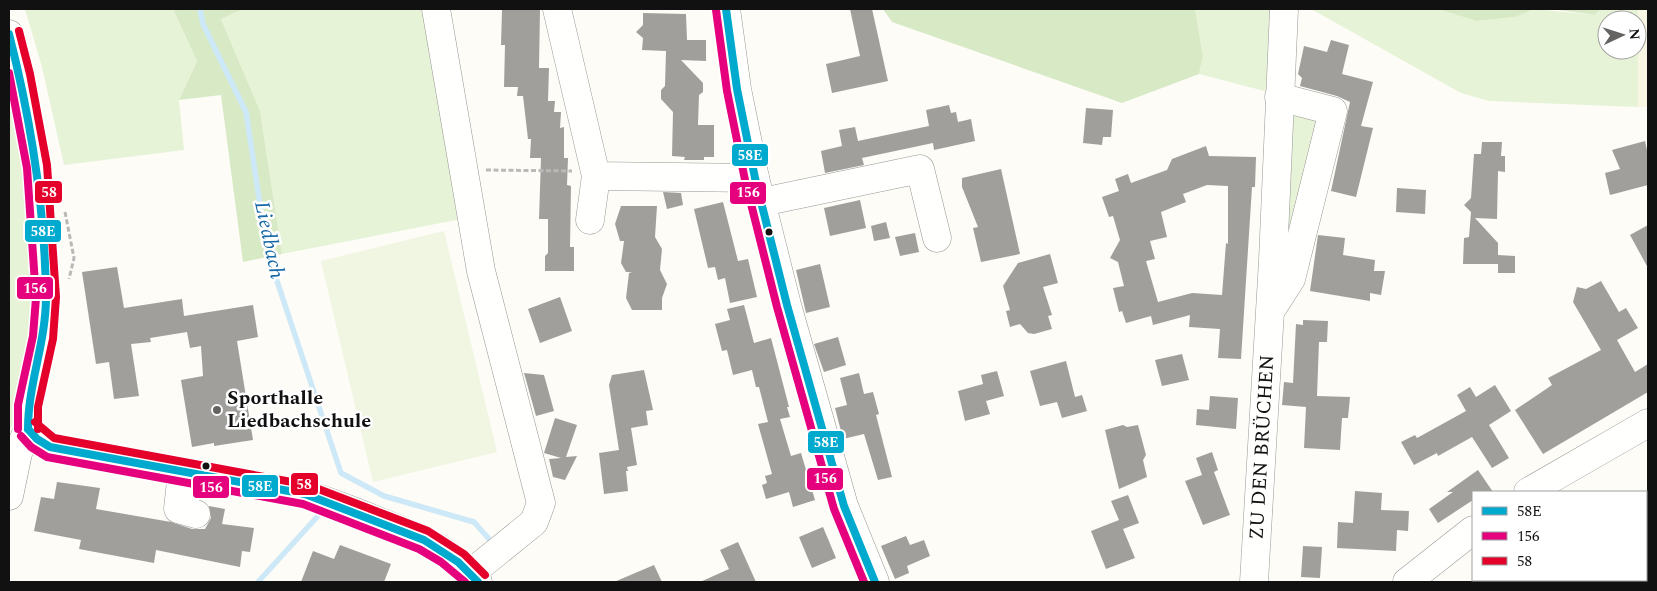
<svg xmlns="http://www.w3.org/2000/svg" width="1657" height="591" font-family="Spectral,serif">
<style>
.farmland{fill:#f9f7e4}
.green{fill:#e7f3d7;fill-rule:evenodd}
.forest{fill:#d8eac5}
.pitch{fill:#f0f6e1}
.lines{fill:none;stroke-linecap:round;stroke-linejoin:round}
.stream{stroke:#cde8f7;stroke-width:5.5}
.building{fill:#a19f9c;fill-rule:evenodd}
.minor-casing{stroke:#979795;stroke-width:29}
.path{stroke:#b9b9b8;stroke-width:3;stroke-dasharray:5 2.5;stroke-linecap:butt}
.minor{stroke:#fffffe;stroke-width:28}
.bus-1-casing{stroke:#fff;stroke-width:11}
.bus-2-casing{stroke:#fff;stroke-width:11}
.bus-3-casing{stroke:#fff;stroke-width:11}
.bus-1{stroke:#00a9ce;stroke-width:8}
.bus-2{stroke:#e5007d;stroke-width:8}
.bus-3{stroke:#e4002b;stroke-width:8}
.bus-dot{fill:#111;stroke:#fff;stroke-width:2}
.poi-dot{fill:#646362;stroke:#fff;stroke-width:2}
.labels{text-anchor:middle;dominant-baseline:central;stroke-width:5;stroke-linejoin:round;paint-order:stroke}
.poi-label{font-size:20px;font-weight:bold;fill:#111;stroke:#fff;text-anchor:start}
.street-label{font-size:20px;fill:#111;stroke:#fff}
.water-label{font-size:21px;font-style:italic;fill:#1768a6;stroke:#fff}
.line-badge{stroke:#fff;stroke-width:2}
.badge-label{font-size:14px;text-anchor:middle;font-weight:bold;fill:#fff}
</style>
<rect width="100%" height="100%" fill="#fdfcf7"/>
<rect class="farmland" x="1638" y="9" width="10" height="98"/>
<g class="green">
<path d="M25,9H173L197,61L179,100L184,150L64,165L42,67Z"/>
<path d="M243,9H427L461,219L282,254L260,111L221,19Z"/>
<path d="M1195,9H1277L1272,93L1199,74L1203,56Z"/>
<path d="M1311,9H1438L1476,21L1516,17L1534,9L1595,15L1601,9H1638V107L1489,101L1461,93ZM1607,20H1637V50H1607Z"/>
<path d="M9,66L29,169L38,297L12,426L9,429Z"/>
<path d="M1294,115L1317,117L1285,259L1290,121Z"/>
</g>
<g class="forest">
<path d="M173,9H243L221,19L260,111L282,254L243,262L221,95L179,100L197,61Z"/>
<path d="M883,9H1195L1203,56L1199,74L1122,103L892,22Z"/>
<path d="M1438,9H1534L1516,17L1476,21Z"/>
<path d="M1551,9H1601L1595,15Z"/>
</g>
<path class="pitch" d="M444,231L497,452L373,482L321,261Z"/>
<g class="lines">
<g class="stream">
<path d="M200,9L203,24L246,112L267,251L341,473L384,496L474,522L489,539"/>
<path d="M258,582L317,517"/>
</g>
</g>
<g class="building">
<path d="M850,9H872L888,81L832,93L826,64L860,56Z"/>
<path d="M502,10H540L539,68H549L548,101H555L554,112H561L560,128L564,127V158H568L567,185L571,186L570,247H574V271H545V256L548,253V219H539L541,158H530L531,139H528L523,96H517L518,87H504L505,45H501Z"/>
<path d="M643,13L686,14L687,40H706V61L681,60L703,83V92L699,95L698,125H714V157H704V160H684L685,157L672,156L673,112L661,99V90L665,86L666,51L642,50L643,38L636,32L643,25Z"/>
<path d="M1331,40L1349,45L1342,74L1373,82L1361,126L1373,128L1356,197L1331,191L1350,102L1337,96L1300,86L1302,78L1298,74L1304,46L1327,52Z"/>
<path d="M949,105L951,113L956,112L958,122L971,119L975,141L934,150L933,143L862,158L864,165L825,173L821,151L842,146L839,130L855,127L858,141L929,126L926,110Z"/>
<path d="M1086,108L1113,110L1111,137H1103L1102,145L1083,143Z"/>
<path d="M1645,141L1648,155V185L1610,195L1605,173L1620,169L1612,150Z"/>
<path d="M1482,142H1502L1501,156H1505V172L1498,171L1497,219L1475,218L1498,243V255L1515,256V273H1498V264H1463L1464,238L1469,237L1471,212L1464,205L1471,198L1474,154H1481Z"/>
<path d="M1206,146L1209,156L1256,157L1255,187H1252L1241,359L1218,358L1220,329L1189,327L1190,315L1153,325L1151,316L1126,323L1122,311L1119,312L1113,288L1124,286L1118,262L1110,258L1120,240L1113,216L1109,217L1102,197L1119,191L1115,179L1128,174L1131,183L1167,170L1172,159ZM1207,185L1228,186V244L1226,243L1222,295L1192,293L1158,302L1146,261L1155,259L1150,241L1167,237L1161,212L1186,202L1183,194Z"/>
<path d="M1001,169L1020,254L981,262L973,228L978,227L962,187V178Z"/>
<path d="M1397,188L1426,190L1425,214L1396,212Z"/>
<path d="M663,192L681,193L683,205L667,209Z"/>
<path d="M860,200L866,228L830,236L824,208Z"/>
<path d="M723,202L738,261L748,259L757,297L730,303L725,278L718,280L715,267L708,268L694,209Z"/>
<path d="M621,206H657L655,237L662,249L660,270L667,284L662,298V310H632L626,298L629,273L632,272H626L621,263L624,241H620L615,224Z"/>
<path d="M886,222L890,238L874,241L871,226Z"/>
<path d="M1648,225V268L1630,235Z"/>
<path d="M915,233L919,252L900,256L895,237Z"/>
<path d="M1318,235L1345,238L1343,255L1375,260L1374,271H1385L1381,295L1370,293V301L1310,291Z"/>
<path d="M1050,254L1058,283L1043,287L1052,315L1048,316L1052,329L1034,334L1028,333L1020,324L1010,327L1006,311L1010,310L1003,286L1018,263Z"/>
<path d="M820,264L830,307L806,313L796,270Z"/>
<path d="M117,267L124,308L182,299L184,316L253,305L258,337L237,341L253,440L214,446V443L192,447L181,380L203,376L201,346L190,348L187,332L150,338L151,342L131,344L139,396L114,399L109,362L96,364L82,272Z"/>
<path d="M1601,281L1619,312L1626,308L1638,328L1617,340L1635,372L1648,364V392L1543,454L1515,410L1552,385L1548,378L1601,350L1573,302L1577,287L1586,289Z"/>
<path d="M560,297L572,331L540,343L528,309Z"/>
<path d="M744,305L754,343L771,338L789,407H787L790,417L780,419L791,456L801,453L815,500L793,507L789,492L766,499L762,485L767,483L765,476L772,474L758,424L768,422L759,387H756L752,370L733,375L727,350L722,351L715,324L730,320L727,309Z"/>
<path d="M1303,320L1328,321L1327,342H1319L1317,396L1350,397L1348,418H1342L1340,450L1304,448L1306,407L1282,405L1284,382L1293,383L1296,324L1303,325Z"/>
<path d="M838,337L846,365L824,372L814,344Z"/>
<path d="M1182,354L1189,380L1162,386L1155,360Z"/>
<path d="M1066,361L1075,397L1082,395L1087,411L1062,418L1057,402L1040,406L1030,371Z"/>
<path d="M644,370L653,410L646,411L648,425L631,428L637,465L627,467L628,471H626L628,491L604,494L599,453L619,450L609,385L612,375Z"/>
<path d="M997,371L1004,396L986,401L990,414L965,421L958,391L983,384L981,375Z"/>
<path d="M524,373L544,375L554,411L536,416Z"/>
<path d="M859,373L864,394L873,392L879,414L876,415L892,477L878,480L864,434L843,439L835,408L847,405L840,378Z"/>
<path d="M1495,385L1511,411L1489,425L1509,458L1492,468L1472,437L1438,456L1437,453L1414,465L1401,442L1415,435L1417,438L1466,411L1457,395L1470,387L1476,397Z"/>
<path d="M1210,396L1238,398L1236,429L1196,425L1197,409L1209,410Z"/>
<path d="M555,418L577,425L566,457L577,456L565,480L553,477L549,459L561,458L544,453Z"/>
<path d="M1123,425L1127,427L1138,425L1146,455L1143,460L1147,477L1119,489L1105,430Z"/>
<path d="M1212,452L1218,470L1214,472L1230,515L1203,525L1185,481L1202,475L1196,458Z"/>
<path d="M1478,470L1493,492H1473V500L1438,523L1429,509L1453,492H1447Z"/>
<path d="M57,482L100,488L96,509L171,522L192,529H205L211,518L209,506L225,509L222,524L254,528L250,552L242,551L240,567L156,550L154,563L79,549L81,540L34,531L41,497L54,499Z"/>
<path d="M1355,491L1382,493L1381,510L1409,511L1408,531L1397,530L1396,551L1337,548L1338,522L1353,523Z"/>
<path d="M1128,495L1139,523L1123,529L1135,558L1106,569L1091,531L1119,520L1111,501Z"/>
<path d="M823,527L836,558L812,568L799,537Z"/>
<path d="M906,536L910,545L924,540L930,556L907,566L909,573L895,579L881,546Z"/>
<path d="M738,542L756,582H700L729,569L720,550Z"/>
<path d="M340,545L391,564L384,582H301L313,551L334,559Z"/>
<path d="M1303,546L1322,547L1320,578L1301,577Z"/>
<path d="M654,565L662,582H614Z"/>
</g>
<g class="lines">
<g class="minor-casing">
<g id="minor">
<path d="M436,9L481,271L541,503L534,522L471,573"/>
<path d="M557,9L596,176L755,178"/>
<path d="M726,9L737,89L755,178L787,305L844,506L875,582"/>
<path d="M9,34L20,76L37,167L46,298L43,337L28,406V429L18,453L9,496"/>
<path d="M762,202L920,169L937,238"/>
<path d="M590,220L596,176"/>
<path d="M1271,310L1291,279L1333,111L1279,97"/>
<path d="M28,429L37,439L50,447L305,494C333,503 359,513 385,524C421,538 453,551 478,582"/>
<path d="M182,472L178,509L196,514"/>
<path d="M1528,492L1648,423"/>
<path d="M1536,580L1537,582"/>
<path id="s1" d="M1254,582L1273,260L1284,9"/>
<path d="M1407,582L1473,530"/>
</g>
</g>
<g class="path">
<path d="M486,170L572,171"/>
<path d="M65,212L74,258L69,279"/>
</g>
<use href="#minor" class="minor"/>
<g class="bus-1-casing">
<g id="bus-1">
<path d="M726,9L737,89L755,178L787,305L844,506L875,582"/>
<path d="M9,34C31,120 45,209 46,297C46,342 28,384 28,429"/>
<path d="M28,429L37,439L50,447L305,494L424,540L458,562L478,582"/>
</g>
</g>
<g class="bus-2-casing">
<g id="bus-2">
<path d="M716,10L727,91L745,180L777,307L834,509L864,582"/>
<path d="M9,73L27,168L36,298L33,336L18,405V429"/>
<path d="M21,436L31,447L47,457L303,504L419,549L441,562L465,582"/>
</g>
</g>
<g class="bus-3-casing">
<g id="bus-3">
<path d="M19,31L30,74L47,165L56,297L53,339L38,407V429"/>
<path d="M35,422L54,438L308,485L428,531L464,554L485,575"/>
</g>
</g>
<use href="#bus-1" class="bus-1"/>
<use href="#bus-2" class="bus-2"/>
<use href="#bus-3" class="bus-3"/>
</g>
<g class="bus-dot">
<circle cx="769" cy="232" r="4.5"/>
<circle cx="206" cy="466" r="4.5"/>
</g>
<circle class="poi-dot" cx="217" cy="410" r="5"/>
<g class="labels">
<g class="poi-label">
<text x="227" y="398">Sporthalle<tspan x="227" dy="23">Liedbachschule</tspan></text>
</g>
<g class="street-label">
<text stroke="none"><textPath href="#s1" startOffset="135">ZU DEN BRÜCHEN</textPath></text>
</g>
<g class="water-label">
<text transform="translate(269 240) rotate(78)">Liedbach</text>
</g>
</g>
<g class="line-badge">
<rect x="731" y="143" width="38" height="24" rx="5" fill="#00a9ce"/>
<rect x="34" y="180" width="29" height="24" rx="5" fill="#e4002b"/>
<rect x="729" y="181" width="38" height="24" rx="5" fill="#e5007d"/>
<rect x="24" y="219" width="38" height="24" rx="5" fill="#00a9ce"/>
<rect x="16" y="276" width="38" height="24" rx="5" fill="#e5007d"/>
<rect x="807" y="430" width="38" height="24" rx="5" fill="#00a9ce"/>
<rect x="806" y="467" width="38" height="24" rx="5" fill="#e5007d"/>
<rect x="290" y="472" width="29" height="24" rx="5" fill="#e4002b"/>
<rect x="241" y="474" width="38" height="24" rx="5" fill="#00a9ce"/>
<rect x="192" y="475" width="38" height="24" rx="5" fill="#e5007d"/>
</g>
<g class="badge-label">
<text x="750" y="160">58E</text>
<text x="49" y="197">58</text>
<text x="748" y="197">156</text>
<text x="43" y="236">58E</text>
<text x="35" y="293">156</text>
<text x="826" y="447">58E</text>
<text x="825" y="483">156</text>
<text x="304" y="489">58</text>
<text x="260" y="491">58E</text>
<text x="211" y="492">156</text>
</g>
<rect width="1657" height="591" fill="none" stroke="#111111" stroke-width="20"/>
<rect x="1472" y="491" width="175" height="90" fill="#ffffff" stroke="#a0a0a0"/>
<rect x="1482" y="507" width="25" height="8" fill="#00a9ce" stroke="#a0a0a0"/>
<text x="1517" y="516" font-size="15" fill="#111111">58E</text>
<rect x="1482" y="532" width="25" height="8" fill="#e5007d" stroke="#a0a0a0"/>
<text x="1517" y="541" font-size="15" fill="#111111">156</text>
<rect x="1482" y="557" width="25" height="8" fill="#e4002b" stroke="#a0a0a0"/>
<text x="1517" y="566" font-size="15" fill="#111111">58</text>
<g transform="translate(1622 35) rotate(86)"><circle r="24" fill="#ffffff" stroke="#a0a0a0"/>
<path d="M0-4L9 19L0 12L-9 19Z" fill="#646362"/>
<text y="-8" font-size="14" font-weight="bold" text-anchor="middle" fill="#111111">N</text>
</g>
</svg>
